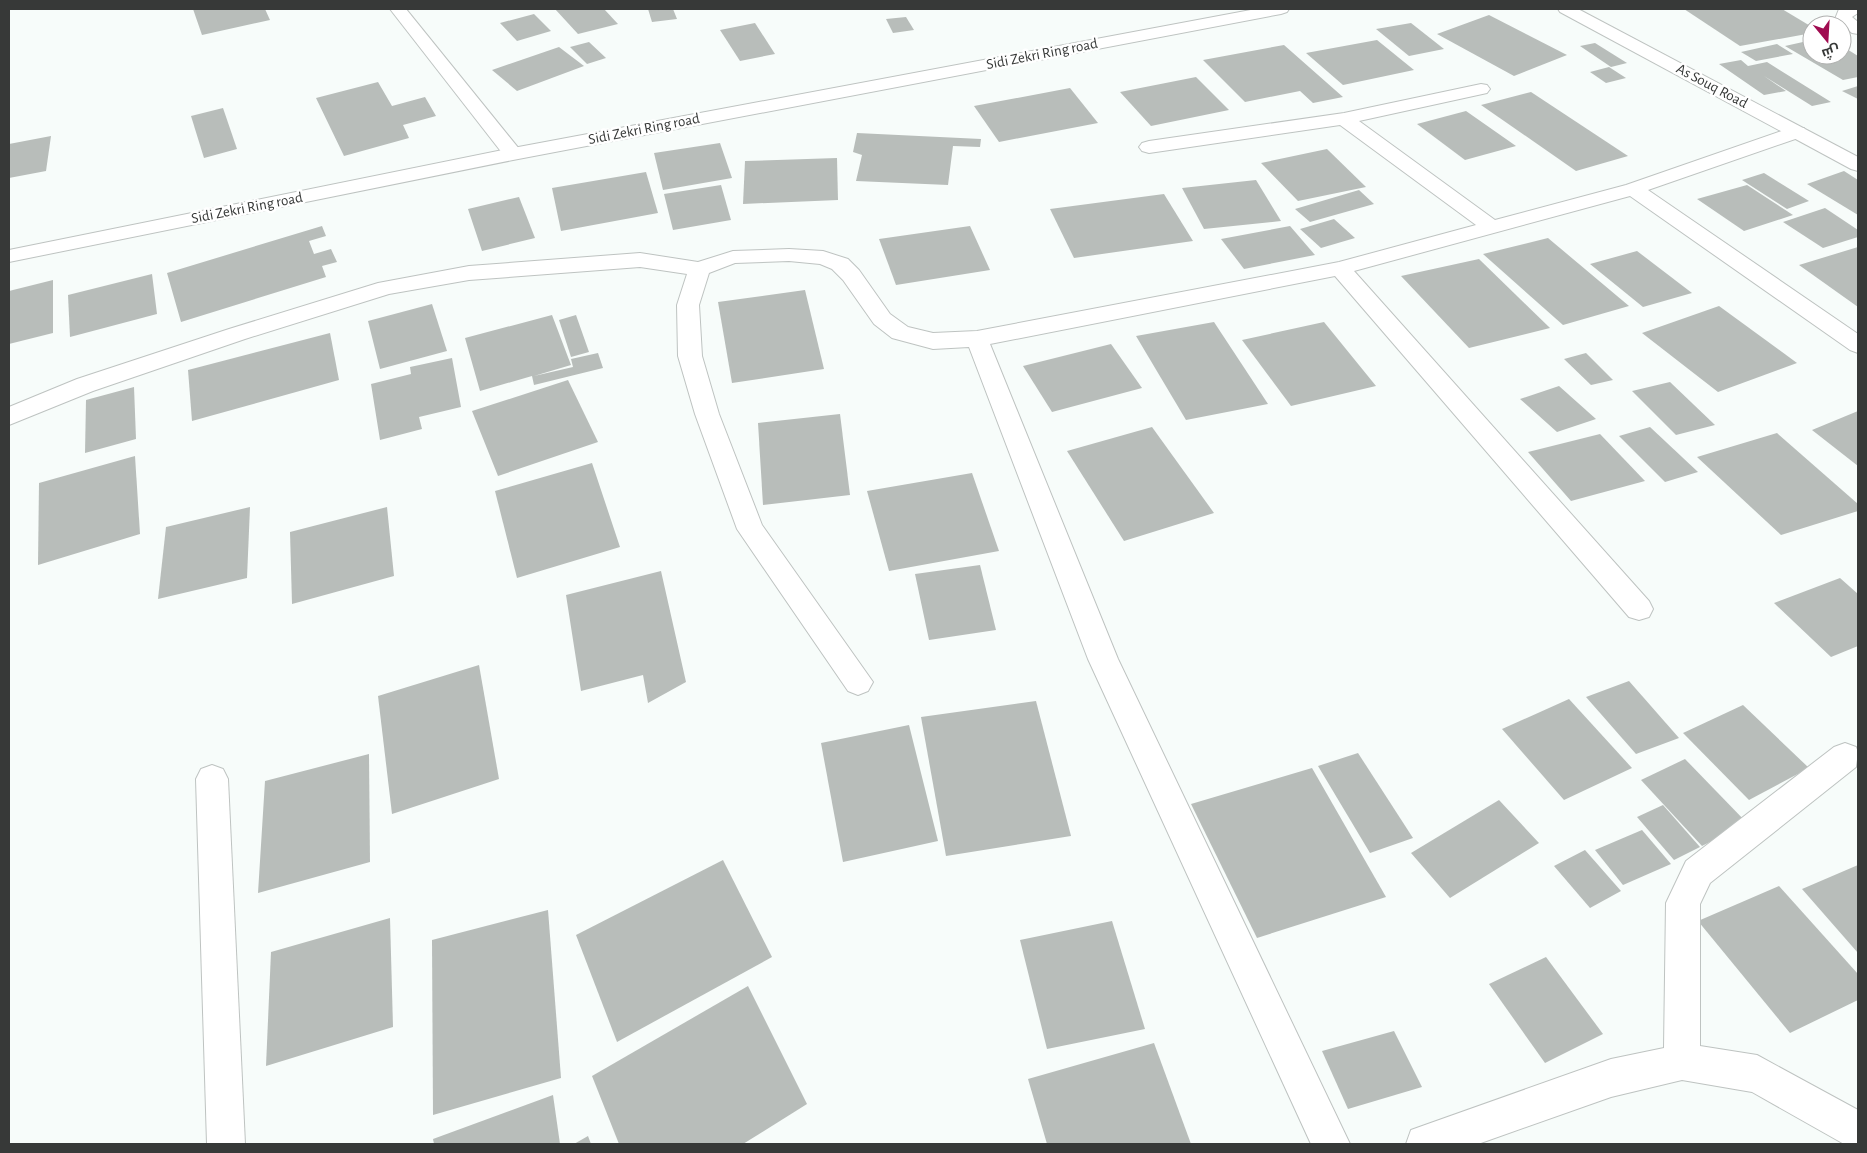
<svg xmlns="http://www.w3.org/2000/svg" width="1867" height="1153" font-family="'Alegreya Sans',Cairo,sans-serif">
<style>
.building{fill:#b8bdba}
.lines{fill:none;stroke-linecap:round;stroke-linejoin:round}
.street-casing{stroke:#bec3c1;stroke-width:2}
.secondary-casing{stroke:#bec3c1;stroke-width:2}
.primary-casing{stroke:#bec3c1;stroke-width:2}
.street{fill:#fff;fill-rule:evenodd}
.secondary{fill:#fff;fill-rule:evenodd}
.primary{fill:#fff;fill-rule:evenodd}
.labels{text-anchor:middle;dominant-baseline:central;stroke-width:5;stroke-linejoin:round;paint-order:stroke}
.far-street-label{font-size:15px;fill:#373938;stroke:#fff}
</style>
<rect width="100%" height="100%" fill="#f7fcfa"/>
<g class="building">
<path d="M193,9H265L270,20L202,35Z"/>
<path d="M555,9H604L618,24L578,34Z"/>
<path d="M648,9H673L677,19L652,22Z"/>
<path d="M1684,9H1782L1812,27V33L1740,46Z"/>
<path d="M534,14L551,31L517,41L500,23Z"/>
<path d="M1489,15L1567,55L1514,76L1437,34Z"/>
<path d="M906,17L914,30L893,33L886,19Z"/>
<path d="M755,23L775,54L740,61L720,30Z"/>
<path d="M1411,23L1444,49L1409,56L1376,29Z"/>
<path d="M1377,40L1414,70L1343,85L1306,53Z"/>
<path d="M1812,40V55H1842V46L1858,56V77L1843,80L1785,46Z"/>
<path d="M589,42L606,58L587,64L570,47Z"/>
<path d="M1595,43L1627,63L1611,67L1580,46Z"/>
<path d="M1777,44L1793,54L1756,61L1741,52Z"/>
<path d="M1284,45L1343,97L1313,103L1300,91L1245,102L1203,60Z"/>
<path d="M559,47L584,66L517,91L492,70Z"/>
<path d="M1741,60L1748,66L1767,62L1831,102L1812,106L1764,76L1786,91L1764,95L1719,64Z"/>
<path d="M1609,67L1626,78L1606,83L1590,72Z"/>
<path d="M1196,77L1229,110L1151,126L1120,92Z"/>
<path d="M378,82L392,106L425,97L436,116L403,125L409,138L344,156L316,98Z"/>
<path d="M1858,86V99L1842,91Z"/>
<path d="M1070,88L1098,123L999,142L974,106Z"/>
<path d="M1531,92L1628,156L1576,171L1481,105Z"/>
<path d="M223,108L237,149L204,158L191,116Z"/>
<path d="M1466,111L1516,146L1465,160L1417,124Z"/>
<path d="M857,133L981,139L980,147L953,146L948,185L856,181L862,155L853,152Z"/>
<path d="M51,136L46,171L9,178V144Z"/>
<path d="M720,143L732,178L663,190L654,153Z"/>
<path d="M1327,149L1366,187L1298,201L1261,163Z"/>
<path d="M837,158L838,200L743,204L745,161Z"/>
<path d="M1844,171L1858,180V215L1807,184Z"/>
<path d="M646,172L658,213L561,231L552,188Z"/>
<path d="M1764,173L1809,201L1787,209L1742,180Z"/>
<path d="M1256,180L1281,221L1204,229L1182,188Z"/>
<path d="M721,185L731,220L673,230L664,194Z"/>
<path d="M1747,185L1793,215L1744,231L1697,199Z"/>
<path d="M1359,190L1374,204L1310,222L1295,209Z"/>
<path d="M1164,194L1193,241L1074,258L1050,209Z"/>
<path d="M519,197L535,238L482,251L468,209Z"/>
<path d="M1825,208L1858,230V237L1823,248L1783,222Z"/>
<path d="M1334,219L1355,238L1321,248L1300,229Z"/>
<path d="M322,226L326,236L309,241L314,254L331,249L337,262L322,266L326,277L181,322L167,273Z"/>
<path d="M970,226L990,270L896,285L879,239Z"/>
<path d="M1290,226L1315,255L1244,269L1221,239Z"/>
<path d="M1548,238L1629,306L1563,325L1483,254Z"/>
<path d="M1858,247V307L1799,265Z"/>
<path d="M1637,251L1692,293L1643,307L1590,264Z"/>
<path d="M1479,259L1550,328L1469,348L1401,276Z"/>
<path d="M152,274L157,314L70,337L68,295Z"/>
<path d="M53,280V333L9,344V291Z"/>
<path d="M805,290L824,369L732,383L718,302Z"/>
<path d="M432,304L447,351L380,369L368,321Z"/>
<path d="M1719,306L1797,363L1718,392L1642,333Z"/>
<path d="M552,315L571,365L534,376L573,367L571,359L598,353L603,368L534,385L532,376L480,391L465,338Z"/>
<path d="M576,315L589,352L571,357L559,320Z"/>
<path d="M1214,322L1268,404L1186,420L1136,336Z"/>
<path d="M1324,322L1376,386L1291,406L1242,340Z"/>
<path d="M330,333L339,380L192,421L188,370Z"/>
<path d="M1111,344L1142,388L1052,412L1023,366Z"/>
<path d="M1586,353L1613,380L1591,385L1564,359Z"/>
<path d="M452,358L461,407L419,417L422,429L380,440L371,384L411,374L410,367Z"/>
<path d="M568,380L598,442L498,476L472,411Z"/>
<path d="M1670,382L1715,425L1676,435L1632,391Z"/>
<path d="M1559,386L1596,419L1557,432L1520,399Z"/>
<path d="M134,387L136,439L85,453L86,400Z"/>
<path d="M1858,411V466L1812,430Z"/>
<path d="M840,414L850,495L763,505L758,423Z"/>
<path d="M1152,427L1214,513L1124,541L1067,451Z"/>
<path d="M1650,427L1698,472L1665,482L1619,436Z"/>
<path d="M1777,433L1858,504V511L1781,535L1697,457Z"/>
<path d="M1600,434L1645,481L1571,501L1528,452Z"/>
<path d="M135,456L140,534L38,565L39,483Z"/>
<path d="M592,463L620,547L517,578L495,491Z"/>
<path d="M972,473L999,551L889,571L867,491Z"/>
<path d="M250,507L247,578L158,599L166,527Z"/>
<path d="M387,507L394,576L292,604L290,532Z"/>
<path d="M980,565L996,630L929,640L915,574Z"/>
<path d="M661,571L686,682L648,703L643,675L581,691L566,595Z"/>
<path d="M1840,578L1858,594V646L1831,657L1774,603Z"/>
<path d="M479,665L499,779L392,814L378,696Z"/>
<path d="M1629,681L1679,738L1636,754L1586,697Z"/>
<path d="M1569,699L1632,768L1564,800L1502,729Z"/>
<path d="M1036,701L1071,836L946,856L921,717Z"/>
<path d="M1743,705L1809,768L1749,800L1683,733Z"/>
<path d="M909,725L938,841L843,862L821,743Z"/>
<path d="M1358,753L1413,838L1370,853L1318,766Z"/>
<path d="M369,754L370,862L258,893L265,781Z"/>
<path d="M1685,759L1747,823L1702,846L1641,780Z"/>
<path d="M1312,768L1386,897L1257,938L1191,804Z"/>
<path d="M1499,800L1539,843L1450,898L1411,853Z"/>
<path d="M1663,805L1700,847L1674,860L1637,817Z"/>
<path d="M1642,830L1671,864L1623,885L1595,850Z"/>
<path d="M1585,850L1621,891L1590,908L1554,866Z"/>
<path d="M723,860L772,957L617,1042L576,935Z"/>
<path d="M1858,865V953L1802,889Z"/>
<path d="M1779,886L1858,974V1000L1790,1033L1698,921Z"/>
<path d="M548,910L561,1078L433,1115L432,940Z"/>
<path d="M390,918L393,1027L266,1066L271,952Z"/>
<path d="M1112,921L1145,1029L1047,1049L1020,940Z"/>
<path d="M1546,957L1603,1034L1545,1063L1489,984Z"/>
<path d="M748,986L807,1104L743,1144H619L592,1076Z"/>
<path d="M1394,1031L1422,1087L1348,1109L1322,1051Z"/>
<path d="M1154,1043L1191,1144H1047L1028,1079Z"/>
<path d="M553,1095L560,1144H434L433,1139Z"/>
<path d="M588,1136L591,1144H574Z"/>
</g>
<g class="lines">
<g class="street-casing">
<g id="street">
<path d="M390,9H406L520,150L523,154L520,158H506Z"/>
<path d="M1839,9H1858V13L1852,17L1858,22V34L1852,33L1835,19Z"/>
<path d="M1481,84L1487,85L1490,89L1487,93L1359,121L1495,220L1626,185L1790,128H1804L1806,132L1804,136L1648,190L1858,334V353L1850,350L1630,196L1354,271L1649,601L1653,609L1649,617L1639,620L1629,617L1335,276L990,344L1118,659L1350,1144H1311L1088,659L969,347L933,349L892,338L874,324L843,280L832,269L820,264L789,261L735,263L709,273L699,305L702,356L719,414L762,525L873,682L868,691L858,695L848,691L737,529L695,414L678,356L677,305L687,274L640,267L469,280L389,294L245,339L93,391L9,425V407L77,379L229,329L378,283L469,266L640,253L698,262L733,251L789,249L823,251L848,259L859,270L890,314L908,327L933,333L977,331L1339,262L1476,225L1340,125L1149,153L1142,151L1139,147L1142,143L1149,141L1344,113Z"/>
<path d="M1845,743L1856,747L1858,752L1856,767L1710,883L1700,904V1046L1757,1055L1858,1110V1144H1844L1752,1092L1682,1080L1611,1097L1478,1144H1406L1411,1130L1425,1125L1611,1059L1664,1048L1666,903L1686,861L1834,747Z"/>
<path d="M212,765L223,769L228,779L245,1144H207L196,779L201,769Z"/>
</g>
</g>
<g class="secondary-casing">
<path id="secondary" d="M1256,9H1289L1287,12L1281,14L513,160L9,262V250L513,148Z"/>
</g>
<g class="primary-casing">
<path id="primary" d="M1558,9H1578L1858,157V171L1851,169L1560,12Z"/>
</g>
<use href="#street" class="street"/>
<use href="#secondary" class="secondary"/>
<use href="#primary" class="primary"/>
</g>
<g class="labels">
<g class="far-street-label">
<text transform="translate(1042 54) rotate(-11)">Sidi Zekri Ring road</text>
<text transform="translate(1712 86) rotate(28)">As Souq Road</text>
<text transform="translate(644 129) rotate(-11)">Sidi Zekri Ring road</text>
<text transform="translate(247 208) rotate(-11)">Sidi Zekri Ring road</text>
</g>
</g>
<rect width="1867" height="1153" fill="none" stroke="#373938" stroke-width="20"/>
<g transform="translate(1827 40) rotate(162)"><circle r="24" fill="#ffffff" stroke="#afb0af"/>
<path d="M0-4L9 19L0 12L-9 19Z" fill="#a00b50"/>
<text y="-8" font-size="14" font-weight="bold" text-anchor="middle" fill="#373938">ش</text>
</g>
</svg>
